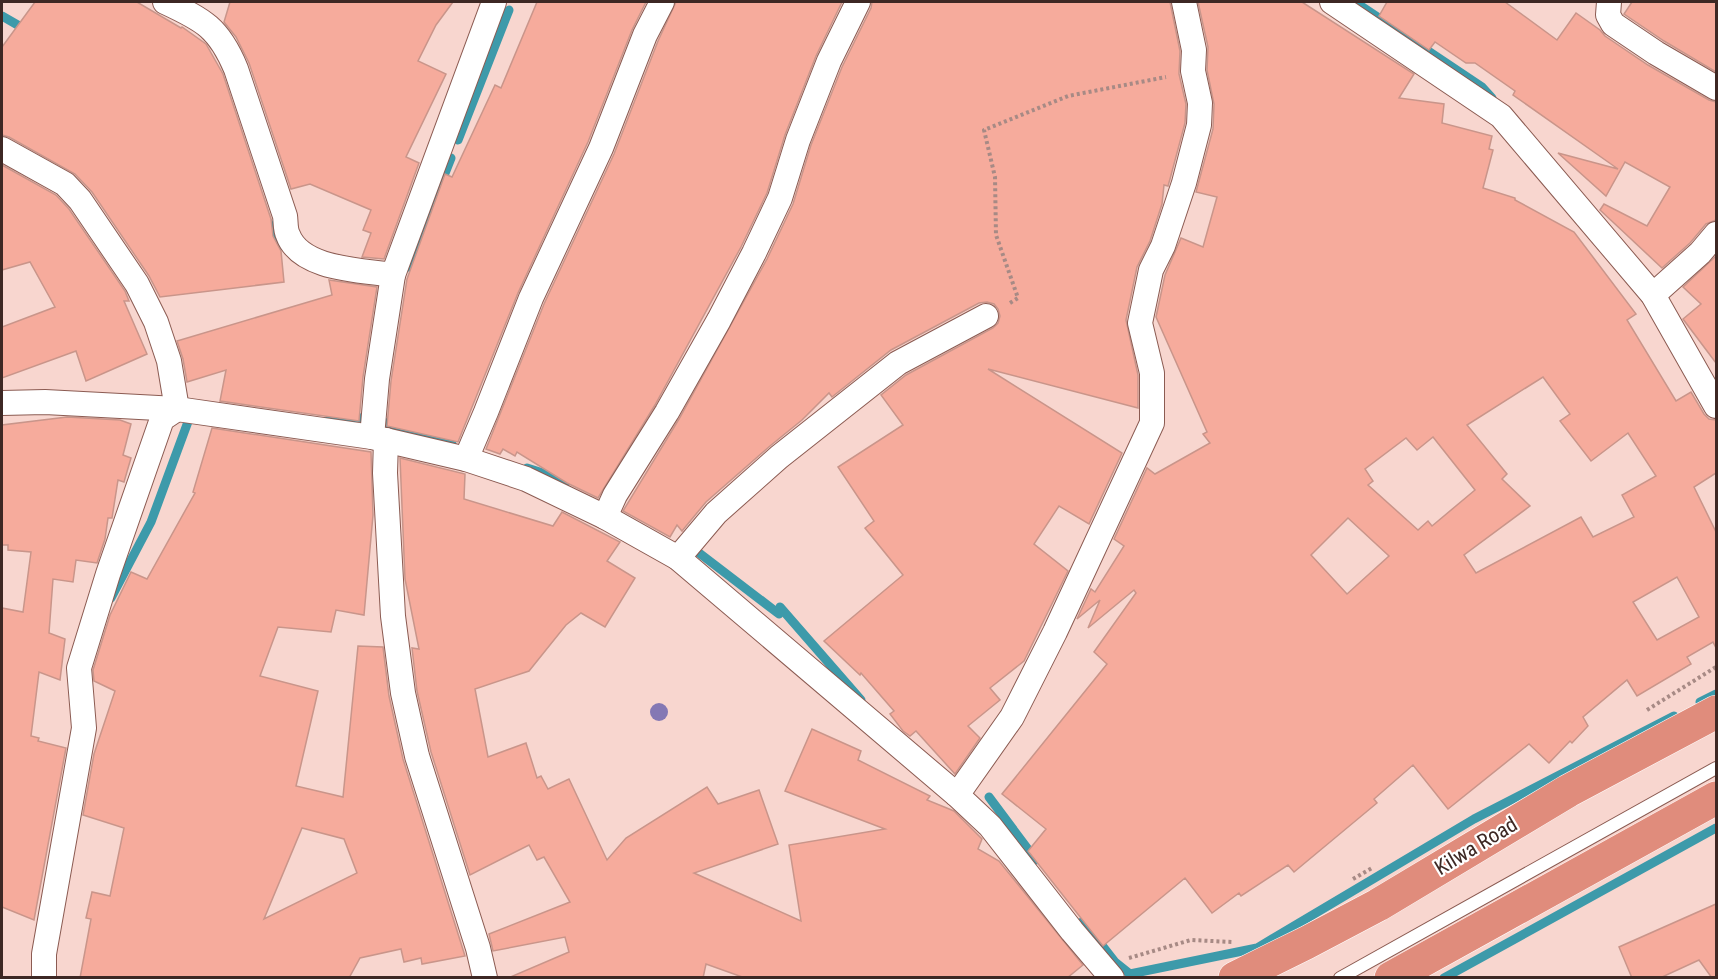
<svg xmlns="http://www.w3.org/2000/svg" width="1718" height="979" font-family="'Roboto Condensed',sans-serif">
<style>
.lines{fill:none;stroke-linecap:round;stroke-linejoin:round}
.stream{stroke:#3d9aaa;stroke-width:9}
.building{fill:#f6ab9c;stroke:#c9958a;stroke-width:1.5;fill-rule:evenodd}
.lane-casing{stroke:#8b5b52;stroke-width:14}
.street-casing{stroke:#8b5b52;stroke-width:26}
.highway-casing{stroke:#fff;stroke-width:34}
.path{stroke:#a78a85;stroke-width:4;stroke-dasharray:3 3;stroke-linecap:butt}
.lane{stroke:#fff;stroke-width:12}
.street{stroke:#fff;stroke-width:24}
.highway{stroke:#e08c7c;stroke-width:33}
.tree{fill:#8478b4}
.labels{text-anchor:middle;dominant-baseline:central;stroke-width:4.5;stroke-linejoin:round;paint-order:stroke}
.street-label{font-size:21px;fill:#3d2824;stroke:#fff}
</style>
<rect width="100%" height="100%" fill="#f8d6cf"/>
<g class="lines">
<g class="stream">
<path d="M1355,2L1482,87L1492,98"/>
<path d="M2,16L28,31"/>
<path d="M458,140L509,10"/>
<path d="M268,222L276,238L285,247"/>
<path d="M408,267L451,158"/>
<path d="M374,419L452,444"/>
<path d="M324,422L357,417L364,419"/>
<path d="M527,468L568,481"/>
<path d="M690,546L779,614"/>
<path d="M111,598L151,522L189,419"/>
<path d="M780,607L861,700"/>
<path d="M1700,702L1716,694"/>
<path d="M989,797L1036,860"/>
<path d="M1083,921L1115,962L1130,974L1257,948L1474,819L1674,716"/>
<path d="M1444,978L1716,828"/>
</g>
</g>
<g class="building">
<path d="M35,2H137L181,28L182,27L206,44L223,74L271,219L273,236L281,251L284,282L160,297L149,276L92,192L75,174L9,137L2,135V47Z"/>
<path d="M230,2H453L436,25L418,61L446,74L406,157L419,163L384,259L362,257L371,233L363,230L371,210L310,184L291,189L249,63L236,37L224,22Z"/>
<path d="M537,2H646L632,30L588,142L518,293L458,442L387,426L391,381L407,279L445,174L452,177L495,85L501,88Z"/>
<path d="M676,2H842L816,56L785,135L767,193L741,247L655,405L598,498L567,483L517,452L515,456L503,449L500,454L486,449L544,304L614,154L658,41Z"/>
<path d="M872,2H1170L1180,51L1179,74L1186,104L1185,123L1170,179L1168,186L1164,185L1162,204L1150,241L1137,267L1126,320L1138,375V408L988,369L1122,453L1089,524L1059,506L1034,544L1068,571L1024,661L990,688L1000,700L968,726L980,738L955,774L916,731L910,736L903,731L890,714L894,711L861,673L860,675L824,641L903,575L865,528L874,521L838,467L903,425L881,395L906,375L993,328L998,323L1000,316L998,309L994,304L987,302L979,303L891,350L832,397L829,393L802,420L770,446L706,502L682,531L677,525L670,537L623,511L679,419L767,259L793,204L811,145L842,67L871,8Z"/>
<path d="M1198,2H1302L1414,74L1399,98L1444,104L1442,123L1492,136L1489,149L1493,150L1483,188L1515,198V200L1574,232L1636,314L1627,320L1676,401L1691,392L1704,414L1709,419L1716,420V473L1694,487L1716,532V648L1713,642L1687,657L1691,664L1637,696L1627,680L1583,717L1588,726L1572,743L1570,741L1549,763L1529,744L1448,809L1413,765L1374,799L1377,803L1294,872L1288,865L1241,896L1239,893L1212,913L1185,878L1103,946L1028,851L1046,829L1002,794L1107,664L1094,652L1136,593L1134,590L1088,628L1100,600L1077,619L1091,589L1095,592L1124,546L1114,539L1147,468L1155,474L1210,443L1203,434L1207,432L1156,317L1165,275L1181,238L1203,247L1217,197L1196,192L1213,129L1214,104L1207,70L1208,47ZM1543,377L1570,414L1560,421L1591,461L1628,433L1656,476L1622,495L1634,517L1593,537L1581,517L1476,573L1464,555L1530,506L1502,479L1507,474L1467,425ZM1433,437L1475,490L1432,526L1428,521L1418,530L1368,485L1373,481L1365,469L1406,438L1417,450ZM1348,518L1389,556L1347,594L1311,555ZM1677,577L1699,617L1657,640L1633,602Z"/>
<path d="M1387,2H1505L1557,40L1576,13L1600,30L1605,36L1648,65L1709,100L1716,102V220L1706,224L1690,243L1662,268L1600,210L1604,204L1647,226L1670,187L1625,162L1606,196L1558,153L1618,169L1513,95L1515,91L1475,63H1466L1435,42L1429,50L1379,16Z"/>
<path d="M1632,2H1716V72L1664,41L1624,14Z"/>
<path d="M2,165L56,195L69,209L125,291L129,301H124L147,354L86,381L76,351L2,378V327L55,307L30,262L2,270Z"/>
<path d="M1716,256V363L1683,319L1701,304L1683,287Z"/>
<path d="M329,280L377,287L363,377L359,421L220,401L226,370L187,382L183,359L177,341L332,295Z"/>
<path d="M67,417L120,420L131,424L123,455L131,458L124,482L118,480L112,518H108L105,539L97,563L76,560L73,582L53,579L49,633L65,639L60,680L39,672L31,736L39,738L38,741L66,748L34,920L2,907V608L23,612L31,552L8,550V545H2V425Z"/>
<path d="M212,428L371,452L373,515L364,615L336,610L331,632L278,627L260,676L318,691L296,786L343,797L358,646L383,647L389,696L403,759L465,956L422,964L421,958L404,962L401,949L360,958L349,978H80L91,919L86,918L92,892L110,896L124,828L83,815L94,754L115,691L94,681L93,670L110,615L131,572L147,579L195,493L193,492ZM302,828L344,839L357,873L264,919Z"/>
<path d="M400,458L465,474L464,499L553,526L562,512L620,542L607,561L635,578L605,627L581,613L566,625L529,671L475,689L488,757L526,743L537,778L541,776L548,789L569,779L607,860L626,838L707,787L718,804L759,790L778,844L694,873L801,921L789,845L885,829L785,791L812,729L861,751L858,760L930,796L927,800L954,811L982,839L978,849L999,861L1083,965L1067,978H745L706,964L703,978H508L569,952L565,937L493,951L489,934L570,902L544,857L537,860L529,845L470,875L431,752L417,691L412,648L419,649L405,579Z"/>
<path d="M1716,904V978H1712L1699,960L1660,978H1632L1619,947Z"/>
</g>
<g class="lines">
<g class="lane-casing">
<path id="lane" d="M1340,978L1716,768"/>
</g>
<g class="street-casing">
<g id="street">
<path d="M165,2C204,20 219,28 236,69L285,216C286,222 285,229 288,235C301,270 362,270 393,275"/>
<path d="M1332,2L1501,116L1653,295L1716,406"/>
<path d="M1609,2L1608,15L1613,24L1656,53L1716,88"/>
<path d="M2,149L65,184L80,200L137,284L156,322L169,361L177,409L162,419L108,574L79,668L84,728L44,954V978"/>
<path d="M1653,295L1700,253L1716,234"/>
<path d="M2,403L45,402L177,409L372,437L466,459L526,479L605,517L678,558L957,795L990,826L1072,931L1112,978"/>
<path d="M372,437L377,379L393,275L494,2"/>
<path d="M386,440L385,473L393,616L403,693L417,756L478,948L485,978"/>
<path d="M466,459L486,412L531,298L601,148L645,35L662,2"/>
<path d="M605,517L615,495L667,412L719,320L754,253L780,198L798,140L829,61L858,2"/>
<path d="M678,558L716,513L779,457L898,363L986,316"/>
<path d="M957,795L1012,717L1055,632L1152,423V373L1140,323L1151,270L1163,246L1184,183L1199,125L1200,103L1193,71L1194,50L1184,2"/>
</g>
</g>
<g class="highway-casing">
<g id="highway">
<path d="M1235,978L1306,943L1378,905L1568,791L1716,712"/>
<path d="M1391,978L1716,798"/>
</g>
</g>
<g class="path">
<path d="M1010,303L1018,298L996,235L995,177L984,130L1068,96L1166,77"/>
<path d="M1647,710L1716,667"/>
<path d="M1353,879L1372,868"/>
<path d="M1129,958L1191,940L1232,942"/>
</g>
<use href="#lane" class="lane"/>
<use href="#street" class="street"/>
<use href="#highway" class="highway"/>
</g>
<circle class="tree" cx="659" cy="712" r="9"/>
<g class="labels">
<g class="street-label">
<text transform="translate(1476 846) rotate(-31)">Kilwa Road</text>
</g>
</g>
<rect width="1718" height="979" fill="none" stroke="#3d2824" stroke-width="6"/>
</svg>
